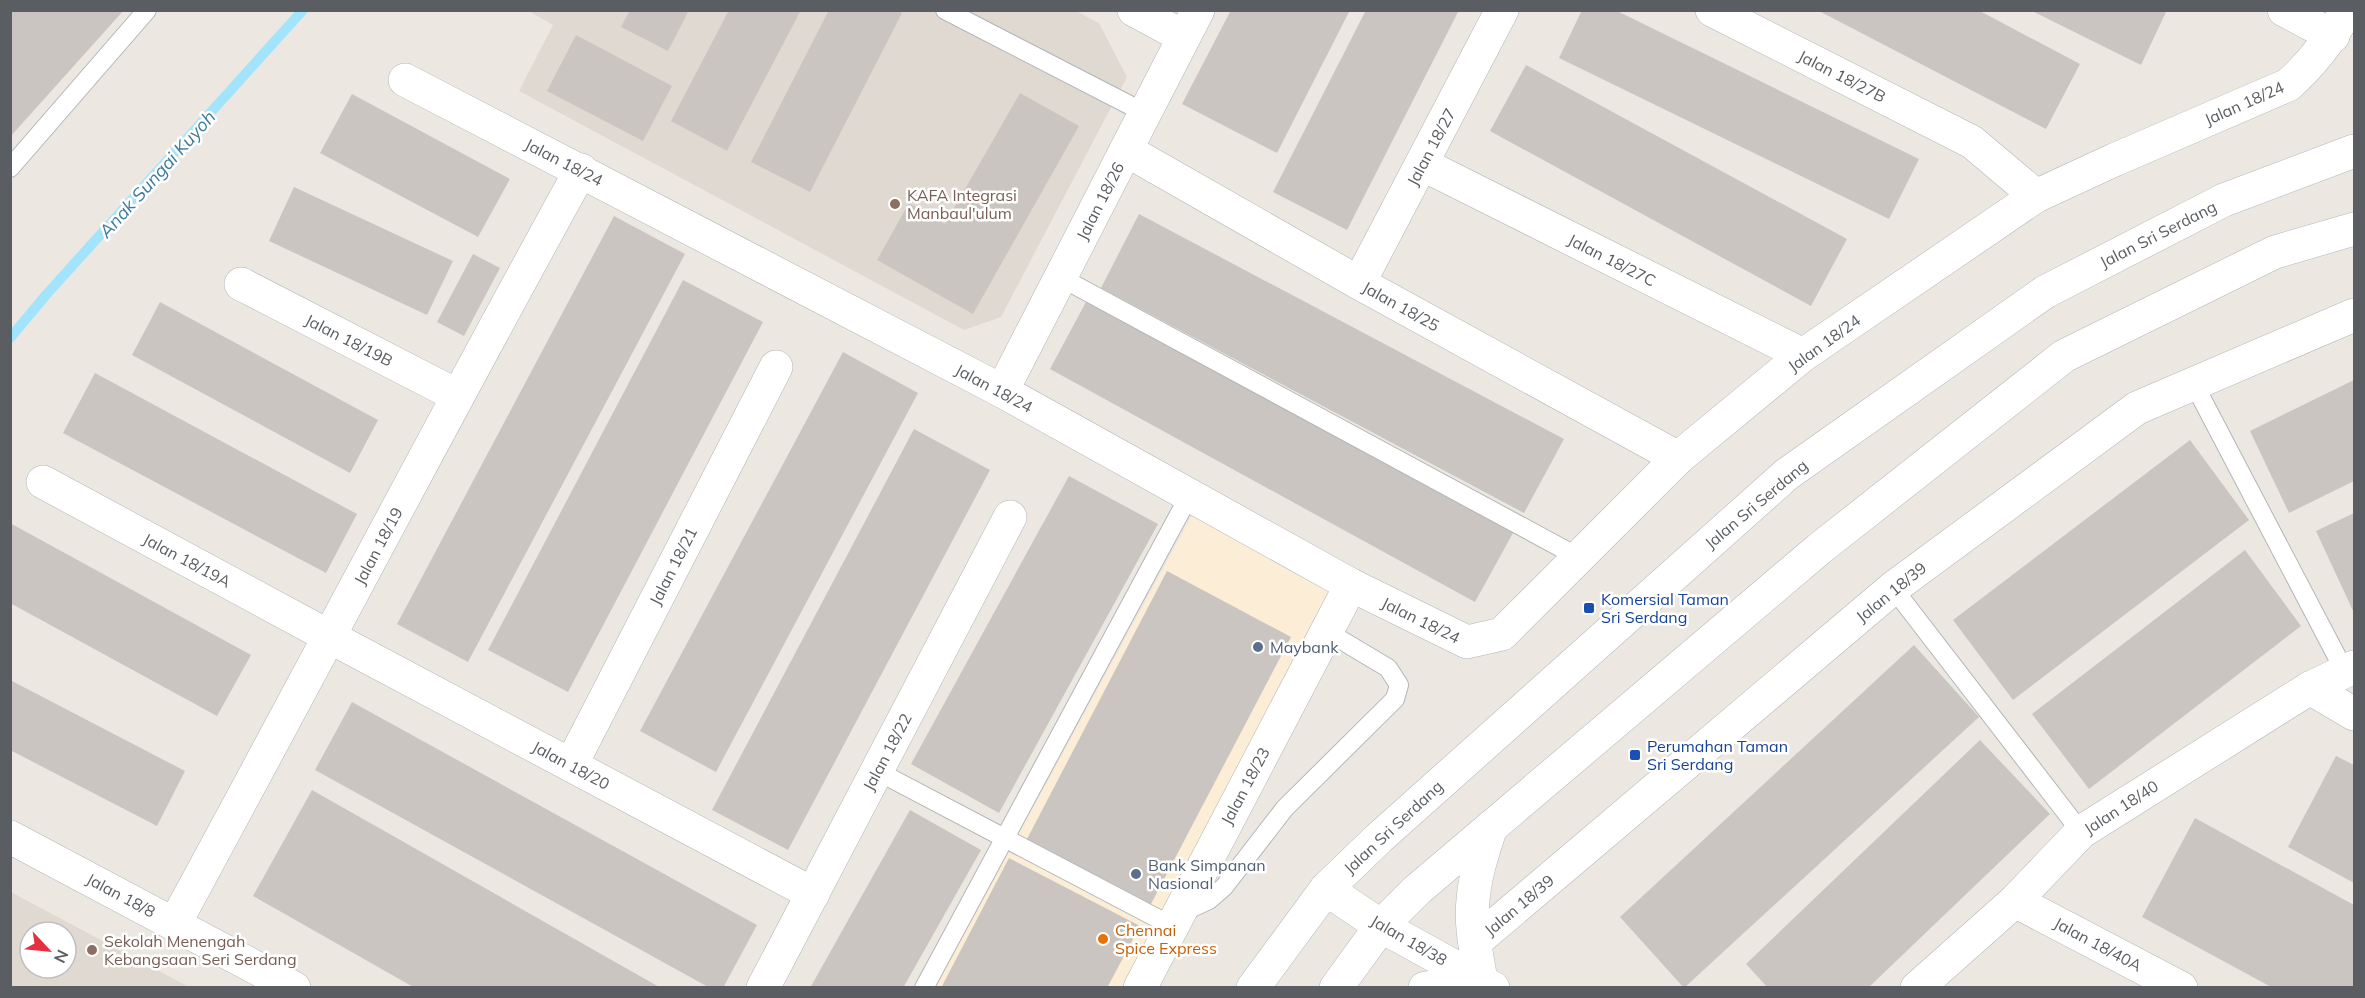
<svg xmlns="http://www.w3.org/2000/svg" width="2365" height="998" font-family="Mulish,sans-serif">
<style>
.commercial{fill:#fcedd6}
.education{fill:#dfd9d2;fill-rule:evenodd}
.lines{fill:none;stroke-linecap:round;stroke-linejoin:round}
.stream{stroke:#a1e4fc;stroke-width:10}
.building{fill:#cac5c0}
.lane-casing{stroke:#b2b5b8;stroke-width:20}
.street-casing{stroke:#b2b5b8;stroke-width:34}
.secondary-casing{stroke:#b3b7bb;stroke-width:34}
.lane{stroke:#fff;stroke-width:18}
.street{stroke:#fff;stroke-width:33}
.secondary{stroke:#fff;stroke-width:33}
.education-dot{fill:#8d6e63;stroke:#fff;stroke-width:2}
.transit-dot{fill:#1a4fb4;stroke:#fff;stroke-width:2}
.service-dot{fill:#5c6f8a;stroke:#fff;stroke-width:2}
.food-dot{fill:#e8710a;stroke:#fff;stroke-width:2}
.labels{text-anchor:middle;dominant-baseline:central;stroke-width:5;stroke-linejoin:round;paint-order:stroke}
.street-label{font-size:16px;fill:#5a5e62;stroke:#fff}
.education-label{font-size:16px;fill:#785e54;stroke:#fff;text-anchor:start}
.transit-label{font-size:16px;fill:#164399;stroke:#fff;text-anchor:start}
.service-label{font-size:16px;fill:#4e5e75;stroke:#fff;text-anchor:start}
.food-label{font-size:16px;fill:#c56008;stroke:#fff;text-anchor:start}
.water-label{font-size:18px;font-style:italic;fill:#3b7a9c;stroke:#fff}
</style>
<rect width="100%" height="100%" fill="#ece8e1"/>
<path class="commercial" d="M1192,516L1330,592L1124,987L935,988Z"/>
<g class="education">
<path d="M527,10L1076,11L1099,23L1127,77L1001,317L964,330L519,91L553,25Z"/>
<path d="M11,892L189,987H11ZM30,932H66V968H30Z"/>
</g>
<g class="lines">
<path class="stream" d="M10,338L46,295L303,10"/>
</g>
<g class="building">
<path d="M10,10H124L10,137Z"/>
<path d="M630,10H689L668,51L621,27Z"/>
<path d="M729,10H801L727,151L671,121Z"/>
<path d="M829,10H897L902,13L810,192L751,162Z"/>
<path d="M1231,10H1350L1277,153L1182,104Z"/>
<path d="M1366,10H1459L1347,230L1273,192Z"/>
<path d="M1582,10H1615L1919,159L1889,219L1559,58Z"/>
<path d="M1817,10H1978L2080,64L2046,129Z"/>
<path d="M2030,10H2167L2141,65Z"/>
<path d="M576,35L672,86L643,141L547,91Z"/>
<path d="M1526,65L1847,239L1811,306L1490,131Z"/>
<path d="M1020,93L1079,126L973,314L877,260L909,203L945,224Z"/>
<path d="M352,94L510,179L478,237L320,153Z"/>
<path d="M294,187L453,261L427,315L269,241Z"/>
<path d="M1139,214L1564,439L1524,513L1101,288Z"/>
<path d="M614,216L685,254L468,662L397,624Z"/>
<path d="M473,254L500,268L464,336L437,322Z"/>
<path d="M683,280L763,322L568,692L488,650Z"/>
<path d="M1087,300L1513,533L1475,602L1050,369Z"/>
<path d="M160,302L378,420L350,473L132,355Z"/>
<path d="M843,352L918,393L716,772L640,731Z"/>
<path d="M95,373L357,514L326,573L63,433Z"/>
<path d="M2354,380V481L2289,513L2250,431Z"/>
<path d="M914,429L990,470L788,850L712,810Z"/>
<path d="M2190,440L2249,520L2013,700L1953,620Z"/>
<path d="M1069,476L1158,524L999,813L911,764Z"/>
<path d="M2354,513V613L2316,531Z"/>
<path d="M10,523L251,655L217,716L10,603Z"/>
<path d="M2245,550L2301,626L2089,789L2032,714Z"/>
<path d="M1167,571L1291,637L1151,904L1027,839Z"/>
<path d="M1914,645L1979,717L1684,988L1620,917Z"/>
<path d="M10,680L185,771L157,826L10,750Z"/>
<path d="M352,702L757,925L723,988H710L315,770Z"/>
<path d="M1980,740L2050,814L1868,988H1768L1746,964Z"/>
<path d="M2336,756L2354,765V883L2288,847Z"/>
<path d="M312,790L661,988H415L253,896Z"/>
<path d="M910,810L981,850L903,988H810Z"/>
<path d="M2195,818L2354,905V988H2273L2142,917Z"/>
<path d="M1009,858L1140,926L1107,988H941Z"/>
</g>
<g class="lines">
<g class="lane-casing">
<g id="lane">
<path d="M945,10L1145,113"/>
<path d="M10,168L147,10"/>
<path d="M1060,277L1578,557"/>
<path d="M2194,384L2345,672"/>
<path d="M1893,588L2081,832"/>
<path d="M877,771L1172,926"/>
<path d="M1183,912L1209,900L1224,887L1285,808L1395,699L1399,685L1388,668L1326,631"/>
<path d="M924,988L1189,496"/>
</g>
</g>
<g class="street-casing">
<g id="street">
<path d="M1134,10L1184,37"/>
<path d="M1712,10L1972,142L2036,196"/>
<path d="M2284,10L2333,36"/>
<path d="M405,80L1002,391L1351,585L1467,642L1502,634L1678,458L1803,355L2036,196L2114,160L2288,85C2313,63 2331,39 2347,10"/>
<path d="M1126,150L1359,283L1678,458"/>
<path d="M1422,164L1803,355"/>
<path d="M1359,283L1502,10"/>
<path d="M241,284L456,395"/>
<path d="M1002,391L1198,10"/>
<path d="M43,482L330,637L813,894"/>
<path d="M2310,688L2354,714"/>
<path d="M571,765L776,367"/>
<path d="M10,837L294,988"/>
<path d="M1326,889L1381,926L1493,988"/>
<path d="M2015,901L2181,988"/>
<path d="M175,923C311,673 443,420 581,170"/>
<path d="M1475,942L1893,588L2137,408L2354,315"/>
<path d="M763,988L1010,517"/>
<path d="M1140,988L1351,585"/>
<path d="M1917,988L2015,901L2081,832L2310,688L2354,667"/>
</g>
</g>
<g class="secondary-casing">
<g id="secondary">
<path d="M1253,988L1326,889L1379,838L1787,474L2045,292L2224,200L2354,151"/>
<path d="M1336,988L1381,926L1417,890L1819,549L2064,356L2275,252L2354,229"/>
<path d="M1425,988L1481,981C1477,955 1470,927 1473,900C1475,875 1483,851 1491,827"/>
</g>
</g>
<use href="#lane" class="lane"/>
<use href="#street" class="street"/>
<use href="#secondary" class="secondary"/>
</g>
<g class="education-dot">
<circle cx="895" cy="204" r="6"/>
<circle cx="92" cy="950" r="6"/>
</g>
<g class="transit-dot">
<rect x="1583" y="602" width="12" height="12" rx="3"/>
<rect x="1629" y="749" width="12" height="12" rx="3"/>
</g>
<g class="service-dot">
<circle cx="1258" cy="647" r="6"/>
<circle cx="1136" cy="874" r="6"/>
</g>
<circle class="food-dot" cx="1103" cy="939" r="6"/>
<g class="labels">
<g class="street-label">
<text transform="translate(1842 76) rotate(27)">Jalan 18/27B</text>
<text transform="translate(2244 103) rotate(-24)">Jalan 18/24</text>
<text transform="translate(1431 147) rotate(-62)">Jalan 18/27</text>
<text transform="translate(564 162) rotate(27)">Jalan 18/24</text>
<text transform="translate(1100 201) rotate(-63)">Jalan 18/26</text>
<text transform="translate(2158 234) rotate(-27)">Jalan Sri Serdang</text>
<text transform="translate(1612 260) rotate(27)">Jalan 18/27C</text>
<text transform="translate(1401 306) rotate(29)">Jalan 18/25</text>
<text transform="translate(349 340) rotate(27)">Jalan 18/19B</text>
<text transform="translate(1824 343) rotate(-36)">Jalan 18/24</text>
<text transform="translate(994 388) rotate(28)">Jalan 18/24</text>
<text transform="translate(1756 504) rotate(-40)">Jalan Sri Serdang</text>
<text transform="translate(378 546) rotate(-62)">Jalan 18/19</text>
<text transform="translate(187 560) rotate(28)">Jalan 18/19A</text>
<text transform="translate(673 566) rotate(-63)">Jalan 18/21</text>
<text transform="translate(1891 592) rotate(-39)">Jalan 18/39</text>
<text transform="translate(1421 620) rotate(26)">Jalan 18/24</text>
<text transform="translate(887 752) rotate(-62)">Jalan 18/22</text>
<text transform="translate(571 765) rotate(28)">Jalan 18/20</text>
<text transform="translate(1245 786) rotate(-62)">Jalan 18/23</text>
<text transform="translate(2121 807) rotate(-33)">Jalan 18/40</text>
<text transform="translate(1393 827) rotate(-43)">Jalan Sri Serdang</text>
<text transform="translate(121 895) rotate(28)">Jalan 18/8</text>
<text transform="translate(1519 905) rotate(-40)">Jalan 18/39</text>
<text transform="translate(1409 940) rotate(30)">Jalan 18/38</text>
<text transform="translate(2098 944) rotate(28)">Jalan 18/40A</text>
</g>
<g class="education-label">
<text x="907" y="195">KAFA Integrasi<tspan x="907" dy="18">Manbaul'ulum</tspan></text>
<text x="104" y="941">Sekolah Menengah<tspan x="104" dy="18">Kebangsaan Seri Serdang</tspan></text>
</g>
<g class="transit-label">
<text x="1601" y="599">Komersial Taman<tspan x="1601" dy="18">Sri Serdang</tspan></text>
<text x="1647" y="746">Perumahan Taman<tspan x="1647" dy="18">Sri Serdang</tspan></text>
</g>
<g class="service-label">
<text x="1270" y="647">Maybank</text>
<text x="1148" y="865">Bank Simpanan<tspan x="1148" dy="18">Nasional</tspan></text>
</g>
<g class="food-label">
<text x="1115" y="930">Chennai<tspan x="1115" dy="18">Spice Express</tspan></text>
</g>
<g class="water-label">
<text transform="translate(157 174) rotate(-48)">Anak Sungai Kuyoh</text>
</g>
</g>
<rect width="2365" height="998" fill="none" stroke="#5a5e62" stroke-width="24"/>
<g transform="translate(48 950) rotate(116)"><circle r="28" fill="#ffffff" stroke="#bdbfc0" stroke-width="1.5"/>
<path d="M0-4.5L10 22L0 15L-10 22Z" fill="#e43040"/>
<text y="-9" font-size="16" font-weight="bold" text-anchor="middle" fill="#5a5e62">N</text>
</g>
</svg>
